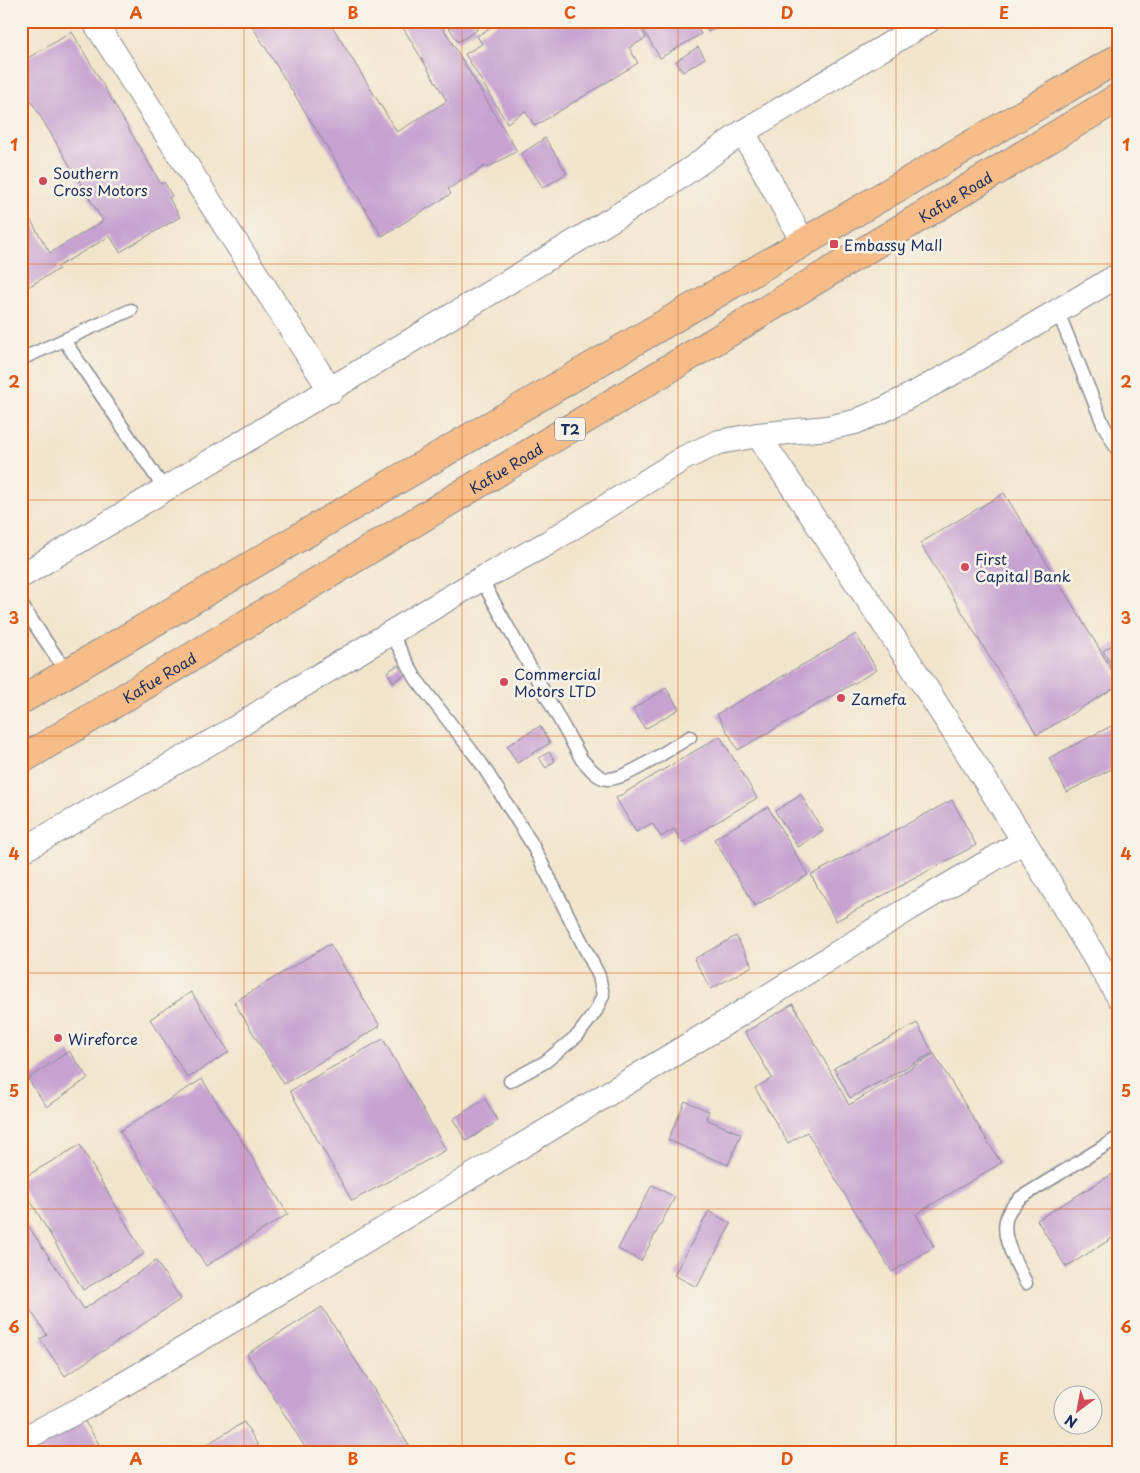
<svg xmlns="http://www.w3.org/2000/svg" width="1140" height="1473" font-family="'Playpen Sans',sans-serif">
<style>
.building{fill:#c7a2d1}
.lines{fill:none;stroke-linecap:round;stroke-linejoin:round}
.lane-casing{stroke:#868a95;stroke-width:15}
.street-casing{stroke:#868a95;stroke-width:26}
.primary-casing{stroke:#868a95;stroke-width:30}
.lane{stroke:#fff;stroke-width:12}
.street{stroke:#fff;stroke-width:24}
.primary{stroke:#f7bd88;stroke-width:28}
.grid{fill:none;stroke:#de5710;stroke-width:1;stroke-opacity:0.55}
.poi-dot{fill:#d1495b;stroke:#f7f3e8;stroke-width:2}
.labels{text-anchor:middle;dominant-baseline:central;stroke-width:5;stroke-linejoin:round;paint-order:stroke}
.shield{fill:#f7f3e8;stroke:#5d6a87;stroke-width:1}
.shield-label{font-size:14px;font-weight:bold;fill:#1b2f5e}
.poi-label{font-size:15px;fill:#1b2f5e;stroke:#f7f3e8;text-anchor:start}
.street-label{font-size:15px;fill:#1b2f5e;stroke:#f7f3e8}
.neatline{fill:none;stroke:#de5710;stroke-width:2}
.grid-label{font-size:16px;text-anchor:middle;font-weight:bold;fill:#de5710}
</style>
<rect width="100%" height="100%" fill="#f7f3e8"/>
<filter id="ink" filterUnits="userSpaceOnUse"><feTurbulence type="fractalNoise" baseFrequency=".02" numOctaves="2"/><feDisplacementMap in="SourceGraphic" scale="10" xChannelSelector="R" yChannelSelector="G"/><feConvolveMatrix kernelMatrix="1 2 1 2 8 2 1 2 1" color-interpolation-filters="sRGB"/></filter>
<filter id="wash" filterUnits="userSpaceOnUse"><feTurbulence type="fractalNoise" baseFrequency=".0096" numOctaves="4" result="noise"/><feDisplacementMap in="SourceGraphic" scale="20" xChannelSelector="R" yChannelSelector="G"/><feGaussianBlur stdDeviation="1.12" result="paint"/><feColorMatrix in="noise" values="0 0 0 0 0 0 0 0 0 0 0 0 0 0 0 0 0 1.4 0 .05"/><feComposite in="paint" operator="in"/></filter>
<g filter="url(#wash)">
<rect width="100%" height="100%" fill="#f2e5cc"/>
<g id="blocks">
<g class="building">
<path d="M249,21H329L397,132L447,101L399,21H439L517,151L487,168L485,166L448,189L451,194L382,236Z"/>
<path d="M445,21H472L477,30L458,42Z"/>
<path d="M501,21H636L646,38L629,48L638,63L535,126L525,111L507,123L465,54L482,44L477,36Z"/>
<path d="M638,21H693L701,34L660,58Z"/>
<path d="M701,21H725L708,32Z"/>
<path d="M72,32L161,184L164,182L172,196L169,198L180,217L120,252L110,236L57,267L59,269L21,291V204L50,253L103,221L24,89L21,91V62Z"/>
<path d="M698,47L705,58L683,72L676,61Z"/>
<path d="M545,138L567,173L543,188L521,154Z"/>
<path d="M1004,493L1119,681V685L1037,735L920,543Z"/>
<path d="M856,634L877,670L738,750L717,714Z"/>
<path d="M1119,641V676L1103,651Z"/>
<path d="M398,665L405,675L393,682L387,672Z"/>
<path d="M666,688L679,709L645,729L633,709Z"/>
<path d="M1119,722V765L1067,792L1049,758Z"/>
<path d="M540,726L550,743L517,763L507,746Z"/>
<path d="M720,736L757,798L682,843L674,829L661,837L652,823L636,832L616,798Z"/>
<path d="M549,752L555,761L546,768L539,758Z"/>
<path d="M801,795L823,831L798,847L775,811Z"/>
<path d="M952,800L976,845L836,921L811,875Z"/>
<path d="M768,807L808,875L755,906L714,839Z"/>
<path d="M736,936L752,966L711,989L694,959Z"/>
<path d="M330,944L380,1026L284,1084L234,1002Z"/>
<path d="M191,992L229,1052L188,1078L150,1019Z"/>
<path d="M793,1004L849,1105L934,1054L1001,1163L916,1214L934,1247L892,1272L807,1132L788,1143L755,1088L772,1078L745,1032Z"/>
<path d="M917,1023L933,1053L850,1098L834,1068Z"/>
<path d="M383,1039L446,1150L352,1201L290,1091Z"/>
<path d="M69,1051L88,1078L47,1107L28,1079Z"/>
<path d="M202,1079L288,1214L206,1266L120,1131Z"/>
<path d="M485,1099L498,1121L466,1141L453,1119Z"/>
<path d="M685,1101L709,1111L706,1119L741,1134L728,1165L668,1140Z"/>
<path d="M80,1145L144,1254L83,1290L21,1185V1179Z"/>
<path d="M1119,1170V1234L1066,1267L1037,1220Z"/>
<path d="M652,1185L675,1197L641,1261L618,1249Z"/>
<path d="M709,1211L731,1224L697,1287L674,1275Z"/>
<path d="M21,1215L84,1309L156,1261L181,1299L65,1376L40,1339L47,1335L21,1296Z"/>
<path d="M322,1307L413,1452H308L247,1354Z"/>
<path d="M82,1417L104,1452H27Z"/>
<path d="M244,1422L262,1452H194Z"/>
</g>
</g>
</g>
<g filter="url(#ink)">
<use href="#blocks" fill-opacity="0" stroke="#868a95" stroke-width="1"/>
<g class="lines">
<g class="lane-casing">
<g id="lane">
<path d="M1058,312L1103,424L1119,453"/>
<path d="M64,340L165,490"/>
<path d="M21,359L131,310"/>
<path d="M481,579L582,760C589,766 596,778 607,779C626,780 672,747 690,737"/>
<path d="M21,604L67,673"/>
<path d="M391,633L416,679L481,763L532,844L599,976L603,995L596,1011L578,1035L545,1062L510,1081"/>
<path d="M1026,1283C1016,1261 996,1233 1010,1210C1013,1205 1017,1202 1020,1198L1119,1137"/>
</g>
</g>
<g class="street-casing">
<g id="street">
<path d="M94,21L331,391"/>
<path d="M803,242L743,132L928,21"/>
<path d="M758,435L899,646L1024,841L1119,997"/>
<path d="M21,576L591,232L671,183L743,132"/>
<path d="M21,851L234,729L295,690L481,579L546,544L684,458L719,442L758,435L827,428L855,422L885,409L949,375L1119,275"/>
<path d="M21,1440L87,1406L268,1299L722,1025L910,908L1024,841"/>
</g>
</g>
<g class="primary-casing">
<g id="primary">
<path d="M21,700L1119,58"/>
<path id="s1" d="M21,760L1119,97"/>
</g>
</g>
<use href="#lane" class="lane"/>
<use href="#street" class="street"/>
<use href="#primary" class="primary"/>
</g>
</g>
<path class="grid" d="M244,21V1452M462,21V1452M678,21V1452M896,21V1452M21,264H1119M21,500H1119M21,736H1119M21,973H1119M21,1209H1119"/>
<g class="poi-dot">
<circle cx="43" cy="181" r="5"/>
<rect x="829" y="239" width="10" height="10" rx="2.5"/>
<circle cx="965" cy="567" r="5"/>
<circle cx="504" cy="682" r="5"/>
<circle cx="841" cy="698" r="5"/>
<circle cx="58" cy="1038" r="5"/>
</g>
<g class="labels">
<rect class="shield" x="555" y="417.5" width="30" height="23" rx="4"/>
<g class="shield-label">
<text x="570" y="429">T2</text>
</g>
<g class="poi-label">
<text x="53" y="172">Southern<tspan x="53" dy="17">Cross Motors</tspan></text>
<text x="844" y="244">Embassy Mall</text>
<text x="975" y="558">First<tspan x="975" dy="17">Capital Bank</tspan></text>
<text x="514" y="673">Commercial<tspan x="514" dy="17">Motors LTD</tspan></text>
<text x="851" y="698">Zamefa</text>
<text x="68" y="1038">Wireforce</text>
</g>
<g class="street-label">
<text stroke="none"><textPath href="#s1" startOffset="1091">Kafue Road</textPath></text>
<text stroke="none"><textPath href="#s1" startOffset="566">Kafue Road</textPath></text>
<text stroke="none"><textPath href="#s1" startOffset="161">Kafue Road</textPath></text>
</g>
</g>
<rect width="1140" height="1473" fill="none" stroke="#f7f3e8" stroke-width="55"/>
<g transform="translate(1078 1410) rotate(212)"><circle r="24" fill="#f7f3e8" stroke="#9fa5b1"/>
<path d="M0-4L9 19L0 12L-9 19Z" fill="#d1495b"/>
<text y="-8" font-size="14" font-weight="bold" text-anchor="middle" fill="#1b2f5e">N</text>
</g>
<rect x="28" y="28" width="1084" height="1418" class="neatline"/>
<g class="grid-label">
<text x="136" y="19">A</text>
<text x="353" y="19">B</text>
<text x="570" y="19">C</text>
<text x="787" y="19">D</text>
<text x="1004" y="19">E</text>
<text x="14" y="151">1</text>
<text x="1126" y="151">1</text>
<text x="14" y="388">2</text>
<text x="1126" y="388">2</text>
<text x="14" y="624">3</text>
<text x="1126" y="624">3</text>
<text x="14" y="860">4</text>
<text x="1126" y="860">4</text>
<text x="14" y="1097">5</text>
<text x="1126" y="1097">5</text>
<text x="14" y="1333">6</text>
<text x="1126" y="1333">6</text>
<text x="136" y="1465">A</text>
<text x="353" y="1465">B</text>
<text x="570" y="1465">C</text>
<text x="787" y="1465">D</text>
<text x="1004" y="1465">E</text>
</g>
</svg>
